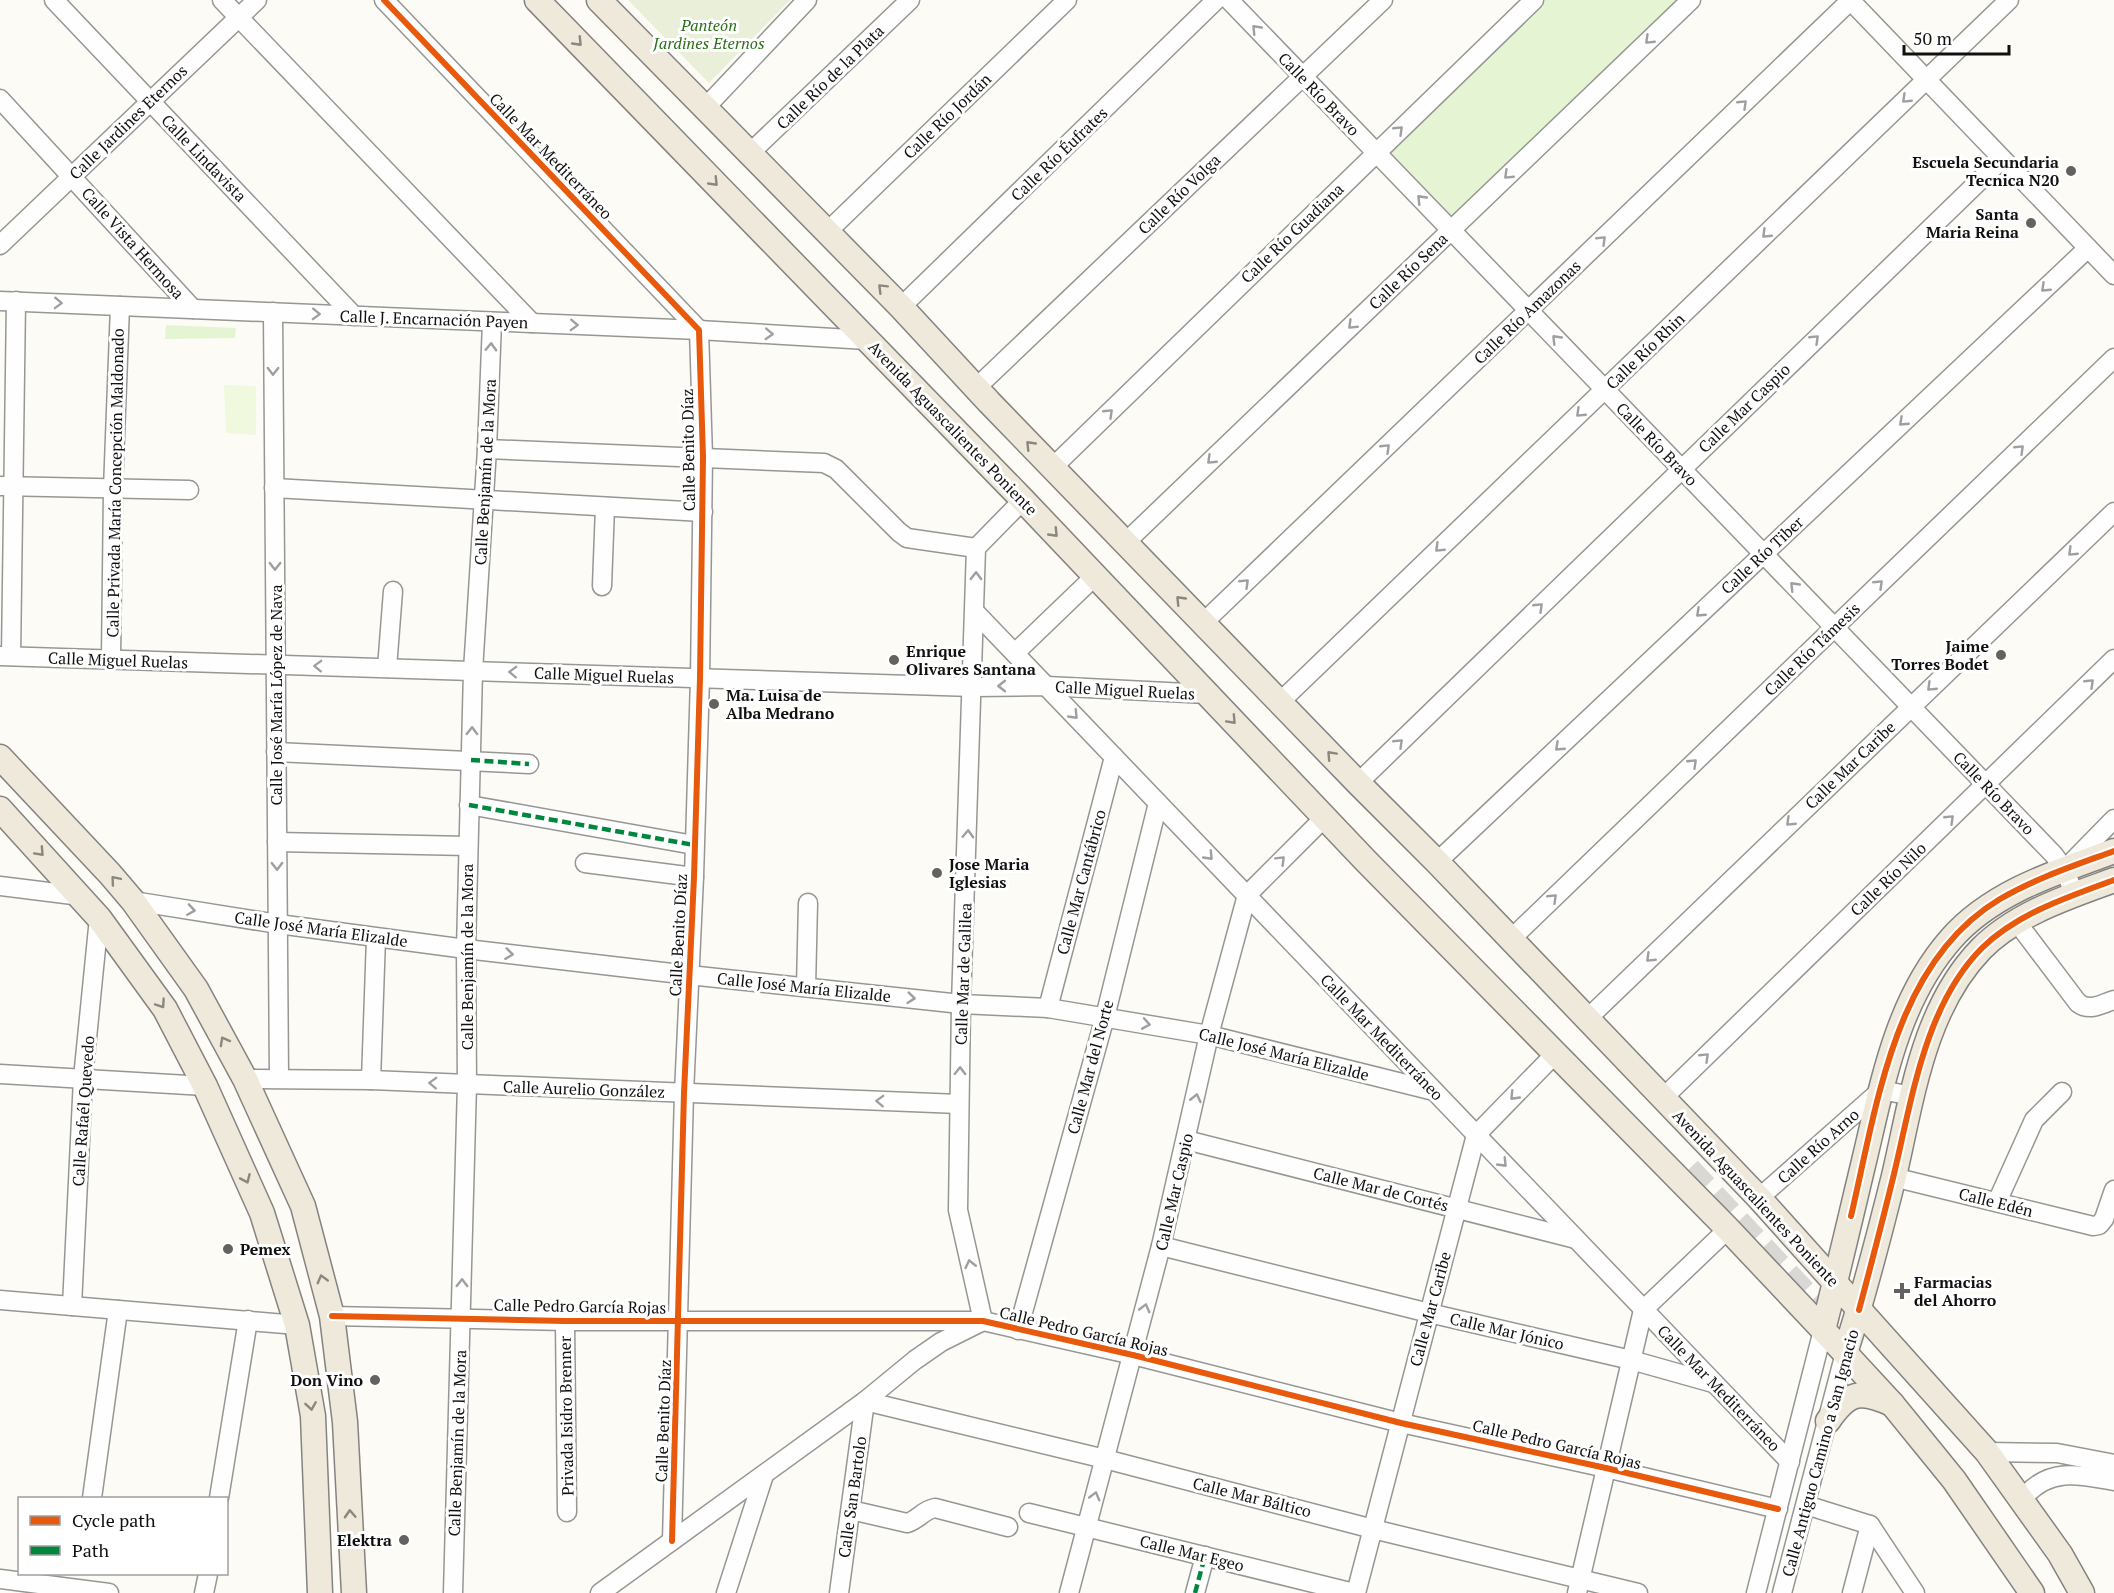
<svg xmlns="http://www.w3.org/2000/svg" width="2114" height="1593" font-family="'PT Serif',serif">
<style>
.green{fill:#e5f4d3}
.cemetery{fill:#e9efd8}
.pitch{fill:#f0f8de}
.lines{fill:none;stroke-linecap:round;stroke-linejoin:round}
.major-tunnel{stroke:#d9d8d4;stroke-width:24;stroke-dasharray:24 12;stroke-linecap:butt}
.minor-casing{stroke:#969694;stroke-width:21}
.major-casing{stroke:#848381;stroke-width:27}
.minor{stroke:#fffefe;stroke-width:18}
.major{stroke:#eee9da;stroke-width:24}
.quiet{stroke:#00873e;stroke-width:4.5;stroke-dasharray:9 4.5;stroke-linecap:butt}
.cycleway-casing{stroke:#fff;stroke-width:10}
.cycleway{stroke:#e8590c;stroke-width:6}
.oneway{stroke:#9f9f9f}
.oneway2{stroke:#8a877f}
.poi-dot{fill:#636260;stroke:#fff;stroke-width:2}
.labels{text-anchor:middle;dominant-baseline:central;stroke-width:6;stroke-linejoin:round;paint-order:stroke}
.park-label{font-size:16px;font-style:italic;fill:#297018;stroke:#fff}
.street-label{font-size:16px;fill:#101010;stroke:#fff}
.poi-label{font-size:16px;font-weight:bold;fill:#101010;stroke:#fff;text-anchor:end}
</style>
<rect width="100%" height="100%" fill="#fcfbf6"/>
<g class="green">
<path d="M1545,0H1679L1455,219L1388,149Z"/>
<path d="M166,325L236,328L235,338L165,339Z"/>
</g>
<path class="cemetery" d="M628,0H790L709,83Z"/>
<path class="pitch" d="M224,385L256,386V435L226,433Z"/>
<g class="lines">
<path class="major-tunnel" d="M1689,1169L1815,1303"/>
<g class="minor-casing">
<g id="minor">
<path d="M54,0L354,316"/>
<path d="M222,0L532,323"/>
<path d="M384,0L699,330L703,457L700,678L694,877L684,1093L672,1541"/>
<path d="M1229,0L2054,855L2064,869L2075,895"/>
<path d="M1850,0L2114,275"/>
<path d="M0,99L193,309"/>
<path d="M705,108L807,0"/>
<path d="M750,153L910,0"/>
<path d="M827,232L1067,0"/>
<path d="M0,245L257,0"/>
<path d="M0,301L699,330L867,340"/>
<path d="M901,307L1216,0"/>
<path d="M273,312L279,1078"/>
<path d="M976,388L1383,0"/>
<path d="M487,449L824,463L836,469L899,532L907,538L976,548"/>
<path d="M1052,468L1534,0"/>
<path d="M0,486L189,490"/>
<path d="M274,488L703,512"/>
<path d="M1125,543L1691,0"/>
<path d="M602,586L605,507"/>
<path d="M975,612L1790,1462"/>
<path d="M1203,623L1851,0"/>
<path d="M1015,653L1095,576"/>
<path d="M0,656L973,687L1047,686L1207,694"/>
<path d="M11,656L16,301"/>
<path d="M111,659L113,489L120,306"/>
<path d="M387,668L393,591"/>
<path d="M1280,702L2009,0"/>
<path d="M276,752L529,764"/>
<path d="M1358,783L2002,159"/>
<path d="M469,805L694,845"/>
<path d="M277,842L468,846"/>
<path d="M1437,862L2088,248"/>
<path d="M585,863L694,877"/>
<path d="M2067,867L2114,819"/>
<path d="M0,886L81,896"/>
<path d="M133,901L278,924L466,949L689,975L961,1004L1048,1008L1209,1035L1434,1091"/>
<path d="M2016,921L2078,1003C2090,1012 2101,1004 2114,1000"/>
<path d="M1511,939L2114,358"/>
<path d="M806,987L808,903"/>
<path d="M1048,1008L1114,757"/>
<path d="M1587,1019L2114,512"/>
<path d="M0,1074L205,1086"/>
<path d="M245,1079L371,1080L959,1104"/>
<path d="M371,1080L376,938"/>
<path d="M1663,1098L2114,659"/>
<path d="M1186,1140L1576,1239"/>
<path d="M1893,1177L2093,1226L2099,1225L2104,1219L2114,1190"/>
<path d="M1759,1198L1881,1090L1912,1096"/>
<path d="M1997,1202L2034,1120L2062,1092"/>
<path d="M1161,1246L1429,1313L1631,1360L1713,1383"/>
<path d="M0,1300L297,1325"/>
<path d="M72,1306L83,1078L99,918"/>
<path d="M332,1316L565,1321H983L1133,1355L1401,1423L1606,1468L1778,1509"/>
<path d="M565,1321L567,1512"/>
<path d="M1018,1330L1105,1017L1158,803"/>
<path d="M1987,1452L2057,1453L2114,1464"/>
<path d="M92,1498L118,1310"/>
<path d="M219,1498L248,1320"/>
<path d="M2026,1504V1495C2051,1467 2081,1475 2114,1481"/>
<path d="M1806,1505L1870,1525L1915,1593"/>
<path d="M851,1510L907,1523C918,1520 923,1510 935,1508L1008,1527"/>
<path d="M1029,1513L1354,1593"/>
<path d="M0,1579L109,1593"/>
<path d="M204,1593L208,1574"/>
<path d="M453,1593L467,1084L466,949L473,671L487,449L492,322"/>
<path d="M600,1593L865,1401L915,1360L941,1342L983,1321L958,1210L961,1004L976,548L1023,500"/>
<path d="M726,1593L764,1475"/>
<path d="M839,1593L865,1401L1105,1459L1373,1529L1638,1593"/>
<path d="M1069,1593L1161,1246L1209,1035L1247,895L1324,818"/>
<path d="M1195,1593L1205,1556"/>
<path d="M1356,1593L1476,1135L1555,1054"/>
<path d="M1577,1593L1643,1310L1728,1229"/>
<path d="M1756,1593L1823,1330"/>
<path d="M1782,1593L1845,1353"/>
<path d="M1852,1593L1870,1525"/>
</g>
</g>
<g class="major-casing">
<g id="major">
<path d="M537,0L1023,500L1365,860L1728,1229L1845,1353L1893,1405L1954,1480L2032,1593"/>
<path d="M599,0L901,307L989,402L1358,783L1437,862L1759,1198L1987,1452L2060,1554L2082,1593"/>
<path d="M0,757L110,874L133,901L196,989L245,1079L303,1206L332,1316L345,1422L354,1593"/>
<path d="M0,809L99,918L165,1009L205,1086L262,1213L297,1325L313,1416L320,1593"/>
<path d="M1823,1330C1838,1272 1851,1215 1865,1157C1883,1081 1898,999 1951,939C1992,892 2057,872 2114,851"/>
<path d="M1845,1353C1864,1295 1879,1236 1894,1176C1912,1099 1923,1009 1981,949C2017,913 2068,897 2114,880"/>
<path d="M1828,1421C1848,1392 1860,1389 1892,1404"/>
</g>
</g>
<use href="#minor" class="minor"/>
<use href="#major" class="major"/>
<g class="quiet">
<path d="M471,760L529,764"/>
<path d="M469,805L694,845"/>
<path d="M1195,1593L1205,1556"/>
</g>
<g class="cycleway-casing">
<g id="cycleway">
<path d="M384,0L699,330L703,457L700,678L694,877L684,1093L672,1541"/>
<path d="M1851,1216C1877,1106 1894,962 2000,899C2036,878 2076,865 2114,851"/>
<path d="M1859,1310C1871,1265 1883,1219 1894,1174C1912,1099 1925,1005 1982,948C2018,913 2068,897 2114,880"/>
<path d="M332,1316L565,1321H983L1133,1355L1401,1423L1606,1468L1778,1509"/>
</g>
</g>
<use href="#cycleway" class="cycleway"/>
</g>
<defs><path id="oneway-chevron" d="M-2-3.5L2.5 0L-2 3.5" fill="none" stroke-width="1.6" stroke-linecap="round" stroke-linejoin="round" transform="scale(1.5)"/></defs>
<g class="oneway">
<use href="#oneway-chevron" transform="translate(1256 29) rotate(-134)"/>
<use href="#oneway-chevron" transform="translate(1649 40) rotate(136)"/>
<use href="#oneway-chevron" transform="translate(1906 99) rotate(136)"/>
<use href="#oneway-chevron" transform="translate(1743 104) rotate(-44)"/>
<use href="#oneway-chevron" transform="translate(1399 130) rotate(-44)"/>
<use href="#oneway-chevron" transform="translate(1508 175) rotate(136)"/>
<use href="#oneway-chevron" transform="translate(1421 199) rotate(-134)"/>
<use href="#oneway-chevron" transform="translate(1766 234) rotate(136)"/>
<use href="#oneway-chevron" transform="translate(1602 240) rotate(-44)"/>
<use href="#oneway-chevron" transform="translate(2045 288) rotate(137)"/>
<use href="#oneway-chevron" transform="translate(58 303) rotate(2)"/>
<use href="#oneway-chevron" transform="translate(316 314) rotate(2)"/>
<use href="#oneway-chevron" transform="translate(574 325) rotate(2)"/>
<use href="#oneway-chevron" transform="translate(1352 325) rotate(136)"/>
<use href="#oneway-chevron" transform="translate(769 334) rotate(3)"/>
<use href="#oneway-chevron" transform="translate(1556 339) rotate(-134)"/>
<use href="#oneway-chevron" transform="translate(1815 339) rotate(-44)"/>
<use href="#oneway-chevron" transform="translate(491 347) rotate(-88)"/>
<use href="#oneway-chevron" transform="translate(273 371) rotate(90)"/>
<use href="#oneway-chevron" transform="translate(1109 413) rotate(-44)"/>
<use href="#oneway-chevron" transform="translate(1580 413) rotate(136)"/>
<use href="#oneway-chevron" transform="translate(1903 422) rotate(137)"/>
<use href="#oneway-chevron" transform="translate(1386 448) rotate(-44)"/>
<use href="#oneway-chevron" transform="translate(2020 449) rotate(-44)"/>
<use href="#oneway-chevron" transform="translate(1211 460) rotate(136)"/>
<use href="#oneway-chevron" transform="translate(1439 548) rotate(136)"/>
<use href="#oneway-chevron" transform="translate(2072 552) rotate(136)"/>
<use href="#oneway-chevron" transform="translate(275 566) rotate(90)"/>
<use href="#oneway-chevron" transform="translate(976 576) rotate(-89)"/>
<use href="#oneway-chevron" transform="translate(1245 583) rotate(-44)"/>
<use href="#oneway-chevron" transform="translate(1879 584) rotate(-44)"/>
<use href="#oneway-chevron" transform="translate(1794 586) rotate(-134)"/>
<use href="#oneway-chevron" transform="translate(1539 607) rotate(-44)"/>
<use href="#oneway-chevron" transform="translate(1700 613) rotate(137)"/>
<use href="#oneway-chevron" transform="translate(318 666) rotate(-178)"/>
<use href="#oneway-chevron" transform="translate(513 672) rotate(-178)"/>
<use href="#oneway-chevron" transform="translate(2090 683) rotate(-44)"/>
<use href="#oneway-chevron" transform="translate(1002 686) rotate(180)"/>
<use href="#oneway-chevron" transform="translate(1931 687) rotate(136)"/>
<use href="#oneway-chevron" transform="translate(1074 715) rotate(46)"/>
<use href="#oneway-chevron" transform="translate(472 731) rotate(-89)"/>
<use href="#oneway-chevron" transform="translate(1399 743) rotate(-44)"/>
<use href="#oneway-chevron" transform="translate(1559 747) rotate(137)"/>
<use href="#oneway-chevron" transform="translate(1693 763) rotate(-44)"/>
<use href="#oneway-chevron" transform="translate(1950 819) rotate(-44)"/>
<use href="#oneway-chevron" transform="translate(1790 822) rotate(136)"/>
<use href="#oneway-chevron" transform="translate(968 834) rotate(-88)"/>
<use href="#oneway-chevron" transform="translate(1209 856) rotate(46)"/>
<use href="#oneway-chevron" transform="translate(1281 860) rotate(-45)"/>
<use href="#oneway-chevron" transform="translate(277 866) rotate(89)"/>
<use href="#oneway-chevron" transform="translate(1553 898) rotate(-44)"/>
<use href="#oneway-chevron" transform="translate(191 910) rotate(9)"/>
<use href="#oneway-chevron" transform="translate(509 954) rotate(7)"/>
<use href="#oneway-chevron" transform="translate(1650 958) rotate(136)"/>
<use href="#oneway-chevron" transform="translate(911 998) rotate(6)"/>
<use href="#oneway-chevron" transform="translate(1146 1024) rotate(10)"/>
<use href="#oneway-chevron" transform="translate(1705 1057) rotate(-44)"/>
<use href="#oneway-chevron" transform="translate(960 1071) rotate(-89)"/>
<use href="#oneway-chevron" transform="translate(433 1083) rotate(-178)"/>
<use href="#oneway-chevron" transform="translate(1514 1096) rotate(134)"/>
<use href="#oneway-chevron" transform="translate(1196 1098) rotate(-77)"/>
<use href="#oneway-chevron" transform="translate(880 1101) rotate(-178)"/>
<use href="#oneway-chevron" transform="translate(1503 1163) rotate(46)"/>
<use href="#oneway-chevron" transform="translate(970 1264) rotate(-103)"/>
<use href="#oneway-chevron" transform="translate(462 1283) rotate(-89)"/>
<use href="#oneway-chevron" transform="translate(1145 1308) rotate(-75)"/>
<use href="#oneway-chevron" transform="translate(1095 1496) rotate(-75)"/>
</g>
<g class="oneway2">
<use href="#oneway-chevron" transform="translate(578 42) rotate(46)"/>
<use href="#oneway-chevron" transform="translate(714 182) rotate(46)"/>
<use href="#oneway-chevron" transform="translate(882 288) rotate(-135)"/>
<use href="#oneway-chevron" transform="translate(1030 445) rotate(-134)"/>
<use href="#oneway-chevron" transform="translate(1054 533) rotate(46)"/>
<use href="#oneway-chevron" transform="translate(1180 600) rotate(-134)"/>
<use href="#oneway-chevron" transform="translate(1232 720) rotate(47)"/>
<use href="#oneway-chevron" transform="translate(1331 755) rotate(-133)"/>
<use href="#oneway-chevron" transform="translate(40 852) rotate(47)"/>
<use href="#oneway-chevron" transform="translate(115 880) rotate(-130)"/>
<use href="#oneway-chevron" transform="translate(161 1004) rotate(56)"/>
<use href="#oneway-chevron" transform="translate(224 1041) rotate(-119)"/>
<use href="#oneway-chevron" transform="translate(246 1179) rotate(66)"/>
<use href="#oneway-chevron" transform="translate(322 1279) rotate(-105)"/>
<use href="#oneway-chevron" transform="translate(311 1406) rotate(81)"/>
<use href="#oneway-chevron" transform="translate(350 1514) rotate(-93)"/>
</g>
<g class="poi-dot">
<circle cx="2071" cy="171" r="6"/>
<circle cx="2031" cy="223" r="6"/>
<circle cx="2001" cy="655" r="6"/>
<circle cx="894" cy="660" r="6"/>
<circle cx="714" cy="704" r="6"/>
<circle cx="937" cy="873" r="6"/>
<circle cx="228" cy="1249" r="6"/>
<path d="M1899 1282h6v6h6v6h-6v6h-6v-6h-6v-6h6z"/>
<circle cx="375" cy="1380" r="6"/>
<circle cx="404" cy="1540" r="6"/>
</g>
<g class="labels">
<g class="park-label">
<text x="709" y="25">Panteón<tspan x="709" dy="18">Jardines Eternos</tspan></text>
</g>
<g class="street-label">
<text transform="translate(830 77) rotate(-44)">Calle Río de la Plata</text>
<text transform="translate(1319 94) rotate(46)">Calle Río Bravo</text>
<text transform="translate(947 116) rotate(-44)">Calle Río Jordán</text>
<text transform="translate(128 122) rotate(-44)">Calle Jardines Eternos</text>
<text transform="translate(1059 154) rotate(-44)">Calle Río Éufrates</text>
<text transform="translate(551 156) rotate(46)">Calle Mar Mediterráneo</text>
<text transform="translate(204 158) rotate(46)">Calle Lindavista</text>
<text transform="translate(1179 194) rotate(-44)">Calle Río Volga</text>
<text transform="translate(1292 233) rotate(-44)">Calle Río Guadiana</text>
<text transform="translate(133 243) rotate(48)">Calle Vista Hermosa</text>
<text transform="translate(1408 271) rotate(-44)">Calle Río Sena</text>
<text transform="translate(1527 312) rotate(-44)">Calle Río Amazonas</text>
<text transform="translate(434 319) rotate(2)">Calle J. Encarnación Payen</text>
<text transform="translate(1645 351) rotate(-44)">Calle Río Rhin</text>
<text transform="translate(1744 408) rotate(-44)">Calle Mar Caspio</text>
<text transform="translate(953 428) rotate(46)">Avenida Aguascalientes Poniente</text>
<text transform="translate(1657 444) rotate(46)">Calle Río Bravo</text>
<text transform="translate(688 450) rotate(-91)">Calle Benito Díaz</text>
<text transform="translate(485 472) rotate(-87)">Calle Benjamín de la Mora</text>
<text transform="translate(115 483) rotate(-89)">Calle Privada María Concepción Maldonado</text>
<text transform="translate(1762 555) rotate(-43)">Calle Río Tiber</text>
<text transform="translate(1812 649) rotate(-44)">Calle Río Támesis</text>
<text transform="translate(118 660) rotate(2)">Calle Miguel Ruelas</text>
<text transform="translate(604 675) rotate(2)">Calle Miguel Ruelas</text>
<text transform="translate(1125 690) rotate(3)">Calle Miguel Ruelas</text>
<text transform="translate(276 695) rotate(-90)">Calle José María López de Nava</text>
<text transform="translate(1850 765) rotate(-44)">Calle Mar Caribe</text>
<text transform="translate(1994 793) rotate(46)">Calle Río Bravo</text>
<text transform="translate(1888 879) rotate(-44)">Calle Río Nilo</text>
<text transform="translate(1081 882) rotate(-75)">Calle Mar Cantábrico</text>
<text transform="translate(321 929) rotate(8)">Calle José María Elizalde</text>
<text transform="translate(678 935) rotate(-87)">Calle Benito Díaz</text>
<text transform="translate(467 957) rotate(-90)">Calle Benjamín de la Mora</text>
<text transform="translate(963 974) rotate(-88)">Calle Mar de Galilea</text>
<text transform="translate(804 987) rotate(6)">Calle José María Elizalde</text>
<text transform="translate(1382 1037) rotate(46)">Calle Mar Mediterráneo</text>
<text transform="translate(1284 1054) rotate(14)">Calle José María Elizalde</text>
<text transform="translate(1090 1067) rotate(-75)">Calle Mar del Norte</text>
<text transform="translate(584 1089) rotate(2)">Calle Aurelio González</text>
<text transform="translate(83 1111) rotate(-86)">Calle Rafaél Quevedo</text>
<text transform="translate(1818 1146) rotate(-42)">Calle Río Arno</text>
<text transform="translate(1381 1189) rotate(14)">Calle Mar de Cortés</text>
<text transform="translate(1174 1192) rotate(-77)">Calle Mar Caspio</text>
<text transform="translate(1756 1198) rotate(47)">Avenida Aguascalientes Poniente</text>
<text transform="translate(1996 1202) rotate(14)">Calle Edén</text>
<text transform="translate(580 1306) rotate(1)">Calle Pedro García Rojas</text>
<text transform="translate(1430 1309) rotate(-75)">Calle Mar Caribe</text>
<text transform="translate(1084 1331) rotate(13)">Calle Pedro García Rojas</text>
<text transform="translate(1507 1331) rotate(13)">Calle Mar Jónico</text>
<text transform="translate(1719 1388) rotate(46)">Calle Mar Mediterráneo</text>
<text transform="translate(566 1416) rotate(-91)">Privada Isidro Brenner</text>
<text transform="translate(663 1421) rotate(-88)">Calle Benito Díaz</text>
<text transform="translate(457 1443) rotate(-88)">Calle Benjamín de la Mora</text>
<text transform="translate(1557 1444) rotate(13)">Calle Pedro García Rojas</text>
<text transform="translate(1820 1453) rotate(-75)">Calle Antiguo Camino a San Ignacio</text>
<text transform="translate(852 1497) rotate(-82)">Calle San Bartolo</text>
<text transform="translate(1252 1497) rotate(14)">Calle Mar Báltico</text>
<text transform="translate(1192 1553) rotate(14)">Calle Mar Egeo</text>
</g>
<g class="poi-label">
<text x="2059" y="162">Escuela Secundaria<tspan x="2059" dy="18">Tecnica N20</tspan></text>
<text x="2019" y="214">Santa<tspan x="2019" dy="18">Maria Reina</tspan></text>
<text x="1989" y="646">Jaime<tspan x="1989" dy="18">Torres Bodet</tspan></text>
<text x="906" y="651" text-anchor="start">Enrique<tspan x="906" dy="18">Olivares Santana</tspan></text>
<text x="726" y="695" text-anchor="start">Ma. Luisa de<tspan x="726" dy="18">Alba Medrano</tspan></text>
<text x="949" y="864" text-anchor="start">Jose Maria<tspan x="949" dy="18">Iglesias</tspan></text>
<text x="240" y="1249" text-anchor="start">Pemex</text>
<text x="1914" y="1282" text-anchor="start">Farmacias<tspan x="1914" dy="18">del Ahorro</tspan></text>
<text x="363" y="1380">Don Vino</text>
<text x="392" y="1540">Elektra</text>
</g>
</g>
<rect x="18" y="1497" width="210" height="78" fill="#ffffff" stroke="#9f9f9f" stroke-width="1.5"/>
<rect x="30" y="1516" width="30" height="9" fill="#e8590c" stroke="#9f9f9f" stroke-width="1.5"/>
<text x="72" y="1527" font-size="18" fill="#101010">Cycle path</text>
<rect x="30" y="1546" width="30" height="9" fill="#00873e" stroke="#9f9f9f" stroke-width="1.5"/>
<text x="72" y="1557" font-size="18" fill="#101010">Path</text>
<path d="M1904 45v9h105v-9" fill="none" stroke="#101010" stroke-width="3"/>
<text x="1913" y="45" font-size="18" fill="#101010" stroke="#ffffff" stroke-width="4.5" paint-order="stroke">50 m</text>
</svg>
